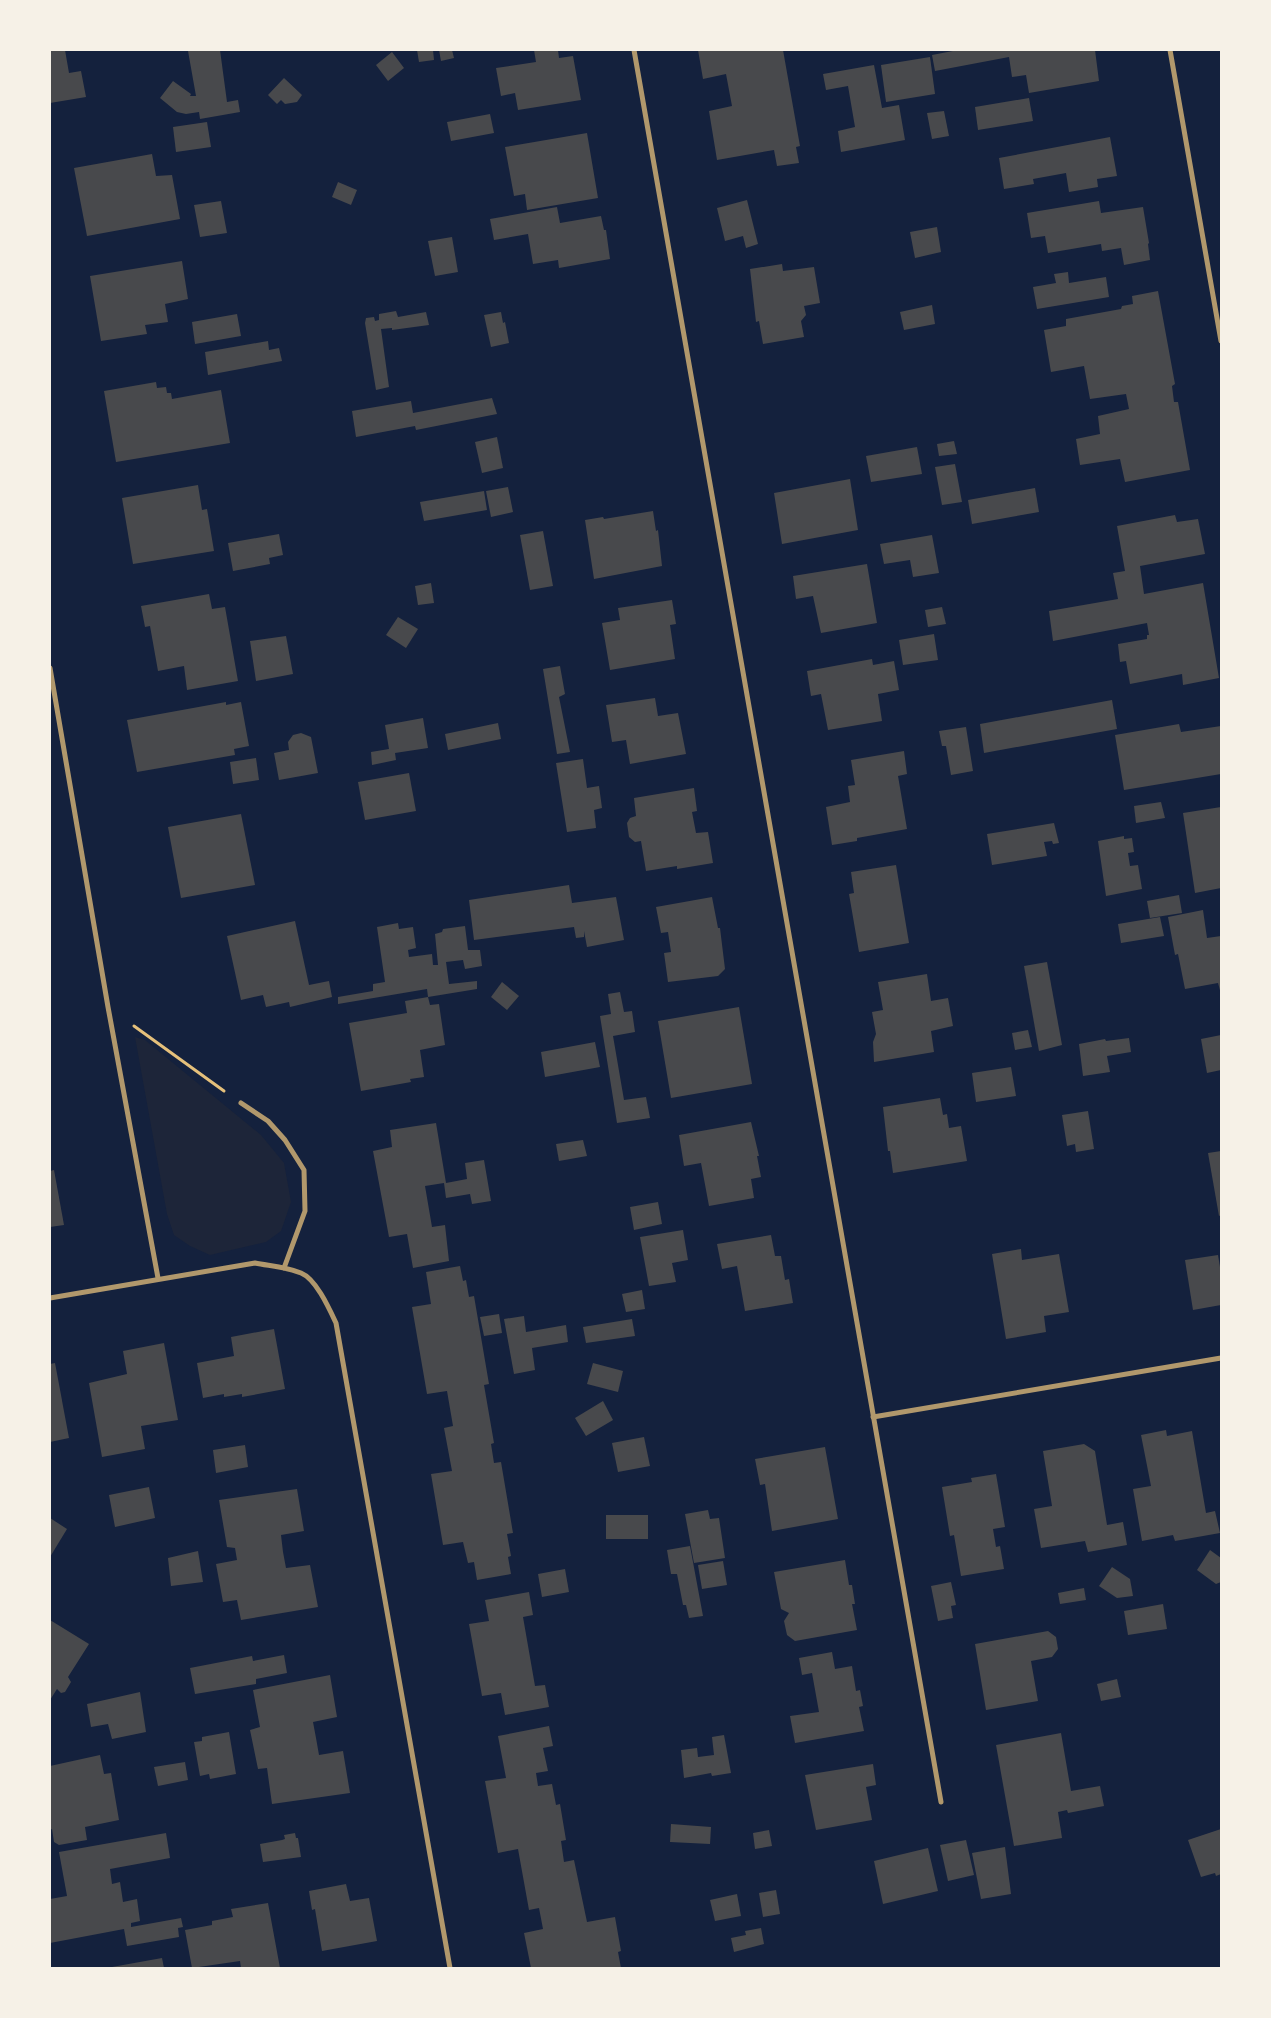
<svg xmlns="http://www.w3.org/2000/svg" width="1271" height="2018" font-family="'Space Grotesk',sans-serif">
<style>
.green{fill:#1d2539}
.building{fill:#48494c}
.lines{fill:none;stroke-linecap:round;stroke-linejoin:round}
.path{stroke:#e5c07b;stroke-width:3}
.minor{stroke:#b1986c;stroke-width:5}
</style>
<rect width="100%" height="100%" fill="#14213d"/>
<path class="green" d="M135,1037L145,1040L261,1135L284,1163L291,1202L281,1231L266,1242L210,1255L190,1246L174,1235L167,1214Z"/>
<g class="building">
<path d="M50,50H65L69,73L81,71L86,97L50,103Z"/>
<path d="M194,50H220L227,102L238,100L240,112L200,119L199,112L186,114L177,112L160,98L173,81L191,94L190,96H196L188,51Z"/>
<path d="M417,50H433L434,60L419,62Z"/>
<path d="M439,50H452L454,58L441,61Z"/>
<path d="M534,50H558L559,58L573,56L581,100L518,110L515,93L501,96L496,68L536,62Z"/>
<path d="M698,50H783L800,146L796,147L799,163L777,166L774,150L717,160L709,111L732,106L726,74L703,79Z"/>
<path d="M958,50H1095L1099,81L1029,93L1026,75L1012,77L1009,57L935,71L932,55Z"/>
<path d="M392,52L404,68L388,81L376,65Z"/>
<path d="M930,57L935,94L886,102L881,65Z"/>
<path d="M874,65L882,108L899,105L905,140L841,152L838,131L855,127L848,86L826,90L823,74Z"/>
<path d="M284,78L302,95L297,102L285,104L281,100L277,104L268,95Z"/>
<path d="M1029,98L1033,121L978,130L975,107Z"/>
<path d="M944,111L949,136L932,139L927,113Z"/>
<path d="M490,114L494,133L451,141L447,122Z"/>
<path d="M207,122L211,147L176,152L173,127Z"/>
<path d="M587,133L598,198L527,210L525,194L514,196L505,147Z"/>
<path d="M1110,137L1117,176L1097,179L1098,187L1069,192L1066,173L1033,179L1034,184L1004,189L999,158Z"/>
<path d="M152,154L156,176L172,175L180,219L87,236L74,168Z"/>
<path d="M338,182L357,190L351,205L332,197Z"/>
<path d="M747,200L758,244L746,248L743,236L725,241L717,208Z"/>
<path d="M221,201L227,233L200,237L194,205Z"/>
<path d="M1099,201L1101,213L1143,207L1149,243L1148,244L1150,260L1124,265L1121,248L1102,251L1101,244L1048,253L1045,236L1031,238L1027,213Z"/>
<path d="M557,207L560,223L601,216L604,230H606L610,259L559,268L558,260L533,264L528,234L494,240L490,219Z"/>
<path d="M937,227L941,252L915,258L910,232Z"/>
<path d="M452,237L458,272L435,276L428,241Z"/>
<path d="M182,261L188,299L165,304L168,322L145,325L147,334L101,341L90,276Z"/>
<path d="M782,264L783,271L814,267L820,303L804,306L806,315L801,321L804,337L763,344L759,321L756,322L750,269Z"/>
<path d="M1068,272L1069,283L1106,277L1109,297L1037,309L1033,287L1056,283L1054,274Z"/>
<path d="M1158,291L1175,384L1172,386L1174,402H1178L1190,470L1125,482L1120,459L1080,465L1076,439L1100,434L1098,416L1129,409L1126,394L1090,399L1084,366L1051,372L1044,330L1066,326V319L1121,309L1122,306L1133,304L1132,296Z"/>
<path d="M932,305L935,324L904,330L900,312Z"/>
<path d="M396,311L398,317L426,312L429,325L392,330V328L381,329L389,387L376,390L365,323L366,318L374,317L375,321L379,320V314Z"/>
<path d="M501,312L503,323L505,322L509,343L491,347L484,315Z"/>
<path d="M237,314L241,336L195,344L192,322Z"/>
<path d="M268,341L269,350L279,348L282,361L208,375L205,352Z"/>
<path d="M156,382L157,388L166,387L167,393H171L172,399L221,390L230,443L116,462L104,391Z"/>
<path d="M492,398L497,414L416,430L415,426L356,437L352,411L411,401L413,413Z"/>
<path d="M497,437L503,468L482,473L475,442Z"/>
<path d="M954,441L957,454L939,456L937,444Z"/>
<path d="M917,447L922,474L871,482L866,456Z"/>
<path d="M955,464L962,502L942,505L935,467Z"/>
<path d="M850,479L858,530L782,544L774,493Z"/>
<path d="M198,485L202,510L207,509L214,551L133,564L122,498Z"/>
<path d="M508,487L513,512L491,517L486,491Z"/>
<path d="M1035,488L1039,512L972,524L968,500Z"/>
<path d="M484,491L487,510L424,521L420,502Z"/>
<path d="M653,511L656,531L658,530L662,566L594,579L585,520L603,517L604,519Z"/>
<path d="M1175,515L1177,522L1198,519L1205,554L1140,566L1144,594L1203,583L1219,678L1183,685L1182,674L1130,684L1126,661L1120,662L1118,644L1147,639V635H1149L1147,623L1053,641L1049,611L1118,599L1113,573L1125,571L1117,526Z"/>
<path d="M543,531L553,586L530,590L520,535Z"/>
<path d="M279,534L283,555L269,558L270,564L233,571L228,543Z"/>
<path d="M932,535L939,573L913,577L910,560L884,564L880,544Z"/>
<path d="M867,564L877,623L821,633L813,596L796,599L793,576Z"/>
<path d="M431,583L434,603L418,605L415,586Z"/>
<path d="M209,594L212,609L225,607L238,681L187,690L184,666L158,671L150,626L145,627L141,606Z"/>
<path d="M672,600L676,624L670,625L675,659L610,670L602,623L620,620L618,608Z"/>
<path d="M942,607L946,624L928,627L925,610Z"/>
<path d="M398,617L418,629L406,648L386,635Z"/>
<path d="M934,634L938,660L903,665L899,640Z"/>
<path d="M286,636L293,674L256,681L250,641Z"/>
<path d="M872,659L873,665L894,661L899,690L878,694L882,721L828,730L821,694L811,696L807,671Z"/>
<path d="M560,666L565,694L559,697L570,752L557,754L543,669Z"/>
<path d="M655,698L658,716L678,713L686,754L630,764L626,740L612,742L606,705Z"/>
<path d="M1112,700L1117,729L984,753L980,724Z"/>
<path d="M226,702V705L241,702L249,746L234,749L235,755L137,772L127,720Z"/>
<path d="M423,718L428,748L395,753L396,760L372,765L371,752L389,749L385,725Z"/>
<path d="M498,723L501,739L448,750L445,734Z"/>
<path d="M1179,724L1181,732L1221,726V774L1124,790L1115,735Z"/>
<path d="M966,727L973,771L951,775L946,746H942L939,731Z"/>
<path d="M301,733L311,737L318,773L279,780L274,753L289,750L288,742L293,735Z"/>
<path d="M904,751L907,774L898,776L907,829L857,838V841L832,845L826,807L850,802L848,786L855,785L851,760Z"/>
<path d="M256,758L259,780L233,784L230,762Z"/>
<path d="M583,759L587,788L599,786L602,808L594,810L596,828L567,832L556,763Z"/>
<path d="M409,773L416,811L365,820L358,782Z"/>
<path d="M694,788L697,811L692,812L696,833L708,832L713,863L677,869V866L646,871L641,841L635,842L629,837L627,823L630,818L636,816L634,798Z"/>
<path d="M1161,802L1165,818L1136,823L1134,806Z"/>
<path d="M1221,807V888L1195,893L1183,813Z"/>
<path d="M241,814L255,885L181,898L168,827Z"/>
<path d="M1054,823L1059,843L1053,844L1052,841L1044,842L1047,856L992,865L987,834Z"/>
<path d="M1124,836V839L1132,838L1134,852L1128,853L1130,866L1138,865L1142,889L1106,896L1098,841Z"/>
<path d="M896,865L909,943L859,952L849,894L854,893L851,872Z"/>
<path d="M569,885L572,903L616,897L624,940L587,947L584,931V937L576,938L574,927L474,940L469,900Z"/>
<path d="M1179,895L1182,913L1150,918L1147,901Z"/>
<path d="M712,897L718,928H720L725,969L718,976L668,982L664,953L671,952L668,932L661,933L656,907Z"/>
<path d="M1203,910L1207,938L1221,936V994L1218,983L1185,989L1178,954L1175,955L1168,917Z"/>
<path d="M1160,917L1164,936L1121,943L1118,924Z"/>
<path d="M295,921L309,985L329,981L332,997L290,1007L289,1002L266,1007L263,995L241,1000L227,936Z"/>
<path d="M398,923L399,929L413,927L416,948L408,950L409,957L432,954L433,965H438L435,934L442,932L443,929L465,926L468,950H480L482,966L465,969L463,960L446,962L449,984L477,981V989L428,997L427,989L338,1004V997L373,991V984L385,982L377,927Z"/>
<path d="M1047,962L1062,1045L1039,1051L1024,966Z"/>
<path d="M927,974L931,1001L948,998L953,1026L931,1031L934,1052L874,1062L873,1042L876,1034L872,1012L883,1010L878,982Z"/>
<path d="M502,982L519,996L507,1010L491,997Z"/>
<path d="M620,992L624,1012L632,1011L635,1032L613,1036L624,1100L646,1097L650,1118L617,1123L600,1016L611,1014L608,994Z"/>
<path d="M428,997L430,1005L439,1004L445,1045L420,1050L424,1077L410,1079L411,1082L361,1091L349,1023L407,1013L405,1001Z"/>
<path d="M739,1007L752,1084L671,1098L658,1021Z"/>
<path d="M1028,1030L1032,1047L1015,1050L1012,1033Z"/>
<path d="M1221,1035V1070L1207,1073L1201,1039Z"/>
<path d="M1129,1038L1131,1052L1107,1056L1110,1072L1083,1076L1079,1044L1105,1039L1106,1041Z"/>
<path d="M595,1042L600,1067L545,1077L541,1052Z"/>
<path d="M1011,1067L1016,1096L976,1102L972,1073Z"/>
<path d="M940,1098L943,1115L947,1114L949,1128L961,1126L967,1161L893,1173L890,1151H888L883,1107Z"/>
<path d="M1088,1111L1094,1149L1076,1152L1075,1144L1067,1146L1062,1115Z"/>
<path d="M751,1122L759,1156H757L761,1177L751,1179L754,1198L709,1206L701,1163L684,1166L679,1135Z"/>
<path d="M436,1123L446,1183L467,1179L465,1163L484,1160L491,1201L472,1204L470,1194L446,1198L444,1183L425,1186L432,1227L445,1225L449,1261L413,1268L407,1234L389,1237L373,1151L392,1147L390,1130Z"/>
<path d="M583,1140L587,1156L559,1161L556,1144Z"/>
<path d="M1221,1151V1215L1219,1216L1208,1153Z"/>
<path d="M54,1170L64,1225L50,1227V1171Z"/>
<path d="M658,1202L662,1224L634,1230L630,1207Z"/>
<path d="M683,1230L688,1260L672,1263L676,1282L649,1286L640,1237Z"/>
<path d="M771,1235L775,1256H781L785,1280L789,1279L793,1303L745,1311L737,1266L722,1269L717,1244Z"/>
<path d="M1021,1249L1022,1260L1059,1254L1069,1312L1044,1316L1046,1332L1006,1339L992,1254Z"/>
<path d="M1218,1255L1221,1273V1305L1193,1310L1185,1260Z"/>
<path d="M460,1266L463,1281L466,1280L469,1297L474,1296L489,1384L484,1385L494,1443L491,1444L494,1463L501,1462L513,1533L507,1534L511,1556L508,1557L511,1574L477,1580L474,1562L468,1563L463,1542L443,1545L431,1474L452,1471L444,1428L453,1426L447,1391L427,1394L412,1307L431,1304L426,1272Z"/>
<path d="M642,1290L645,1309L626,1312L622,1294Z"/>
<path d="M499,1314L502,1333L484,1336L480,1317Z"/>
<path d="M524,1316L526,1332L566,1325L568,1342L532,1348L535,1370L514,1374L504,1319Z"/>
<path d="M632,1319L635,1336L586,1343L583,1327Z"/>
<path d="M274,1329L285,1389L242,1397V1394L224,1397V1394L203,1398L197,1363L234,1356L231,1337Z"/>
<path d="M164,1343L178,1420L141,1426L145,1449L102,1457L89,1383L127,1374L123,1351Z"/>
<path d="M55,1363L69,1438L50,1442V1364Z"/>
<path d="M593,1363L623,1371L618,1392L587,1384Z"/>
<path d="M603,1401L613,1420L586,1436L575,1418Z"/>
<path d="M1166,1430L1167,1436L1192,1431L1206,1513L1215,1511L1220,1533L1175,1541L1173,1535L1142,1541L1133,1489L1151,1486L1141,1435Z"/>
<path d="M644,1437L650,1466L618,1472L612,1443Z"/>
<path d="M1084,1444L1095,1451L1107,1525L1123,1522L1127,1545L1088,1552L1085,1541L1041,1548L1034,1509L1052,1506L1043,1451Z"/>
<path d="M245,1445L248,1467L216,1473L213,1450Z"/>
<path d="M825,1447L838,1519L772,1531L765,1484L760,1485L755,1459Z"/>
<path d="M996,1474L1005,1527L993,1529L996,1547L1000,1546L1004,1569L961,1576L954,1535L950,1536L942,1487L972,1482L971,1478Z"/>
<path d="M149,1487L155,1518L115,1527L109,1495Z"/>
<path d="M297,1489L304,1531L281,1535L283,1552L286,1568L310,1565L318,1607L241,1620L237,1600L223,1602L216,1564L237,1560L235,1548L227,1547L219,1500Z"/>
<path d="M708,1510L710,1519L719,1518L725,1558L694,1563L685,1514Z"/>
<rect x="606" y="1515" width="42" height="24"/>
<path d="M50,1518L67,1529L50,1557Z"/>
<path d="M690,1546L703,1616L689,1618L686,1605H683L677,1574H671L667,1550Z"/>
<path d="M1210,1550L1221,1558V1582L1216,1584L1197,1570Z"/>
<path d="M198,1551L203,1582L171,1586L168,1558Z"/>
<path d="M845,1560L849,1585H852L855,1604H852L857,1630L795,1641L787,1635L784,1621L789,1613L781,1609L774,1572Z"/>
<path d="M723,1561L727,1585L702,1589L698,1565Z"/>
<path d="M1112,1567L1130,1579L1133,1596L1117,1598L1099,1586Z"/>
<path d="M565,1569L569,1592L542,1597L538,1574Z"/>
<path d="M951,1582L956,1605L951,1606L953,1618L938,1621L931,1586Z"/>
<path d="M1084,1588L1086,1600L1060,1604L1058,1593Z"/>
<path d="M529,1592L533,1615L523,1617L535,1686L545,1685L549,1707L505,1715L501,1693L482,1696L469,1624L489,1621L485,1600Z"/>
<path d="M1163,1604L1167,1629L1128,1635L1124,1611Z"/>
<path d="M50,1620L89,1644L68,1677L71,1682L65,1692L61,1693L57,1689L50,1700Z"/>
<path d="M1048,1631L1056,1637L1058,1649L1052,1657L1031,1661L1038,1701L986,1710L975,1644Z"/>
<path d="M832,1652L835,1669L852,1666L856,1691L860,1690L863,1706L859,1707L864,1731L795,1743L790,1716L819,1712L812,1673L802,1675L799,1658Z"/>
<path d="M284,1655L287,1673L256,1679V1684L195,1694L190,1668L252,1656L253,1661Z"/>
<path d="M330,1675L337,1717L313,1722L316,1738L319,1755L343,1751L350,1793L272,1804L267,1768L258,1769L250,1730L260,1727L253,1690Z"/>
<path d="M1117,1679L1121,1697L1101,1701L1097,1684Z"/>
<path d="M140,1692L146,1732L112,1739L108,1724L91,1727L87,1704Z"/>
<path d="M549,1726L553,1746L543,1748L548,1771L536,1773L538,1786L552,1784L556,1805L560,1804L566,1840L561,1841L564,1862L574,1860L587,1922L615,1917L621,1951L618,1952L621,1968H531L524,1933L543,1929L539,1908L529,1910L518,1849L498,1853L485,1781L506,1778L498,1736Z"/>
<path d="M229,1732L236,1774L210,1779L209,1774L200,1776L194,1742L202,1741V1737Z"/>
<path d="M1061,1733L1071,1791L1100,1786L1104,1806L1068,1813L1067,1810L1058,1812L1062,1838L1014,1846L996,1745Z"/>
<path d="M724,1735L731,1773L712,1776L711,1773L684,1778L681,1750L697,1748L698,1757L714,1755L712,1737Z"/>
<path d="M100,1755L104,1774L111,1773L119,1820L85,1827L87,1840L59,1845L54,1842L52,1829L50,1830V1766Z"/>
<path d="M185,1762L188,1780L158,1786L154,1767Z"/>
<path d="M873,1764L876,1785L866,1787L872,1820L816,1830L805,1775Z"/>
<path d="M671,1824L711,1827L710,1844L670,1842Z"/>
<path d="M1221,1829V1874L1216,1876L1215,1873L1201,1877L1188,1840Z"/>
<path d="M769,1830L772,1846L755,1849L753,1833Z"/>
<path d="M166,1833L170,1858L110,1869L112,1884L120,1882L123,1902L137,1899L140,1921L131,1923V1927L181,1918L183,1927L178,1928L179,1937L127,1946L124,1929L50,1943V1899L67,1896L59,1852Z"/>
<path d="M295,1833L296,1838H298L301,1857L263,1862L260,1844L282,1840L285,1839L284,1835Z"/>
<path d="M966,1840L974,1875L948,1881L940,1845Z"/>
<path d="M1005,1847L1011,1894L981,1899L972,1853Z"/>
<path d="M928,1848L938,1891L883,1904L874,1861Z"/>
<path d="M346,1884L350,1901L369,1898L377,1941L322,1951L315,1909L312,1910L309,1891Z"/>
<path d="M776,1890L780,1914L763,1917L759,1893Z"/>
<path d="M737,1894L741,1916L715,1921L710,1900Z"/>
<path d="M268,1903L280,1968H241L240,1961L192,1968L185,1930L212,1925V1921L233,1917L231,1909Z"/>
<path d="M761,1928L764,1944L734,1952L731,1938L746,1935L745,1931Z"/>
<path d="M162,1958L164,1968H112V1967Z"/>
</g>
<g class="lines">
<path class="path" d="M134,1026L224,1091"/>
<g class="minor">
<path d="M634,50L941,1802"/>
<path d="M1170,50L1221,341"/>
<path d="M50,668L108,1007L158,1278"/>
<path d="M241,1103L268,1121L285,1140L304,1170L305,1211L284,1268"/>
<path d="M50,1298L255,1263C270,1266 286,1267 301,1273C316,1279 329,1308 336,1323L450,1968"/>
<path d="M873,1417L1221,1358"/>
</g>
</g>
<rect width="1271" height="2018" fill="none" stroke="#f6f1e7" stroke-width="102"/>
</svg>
